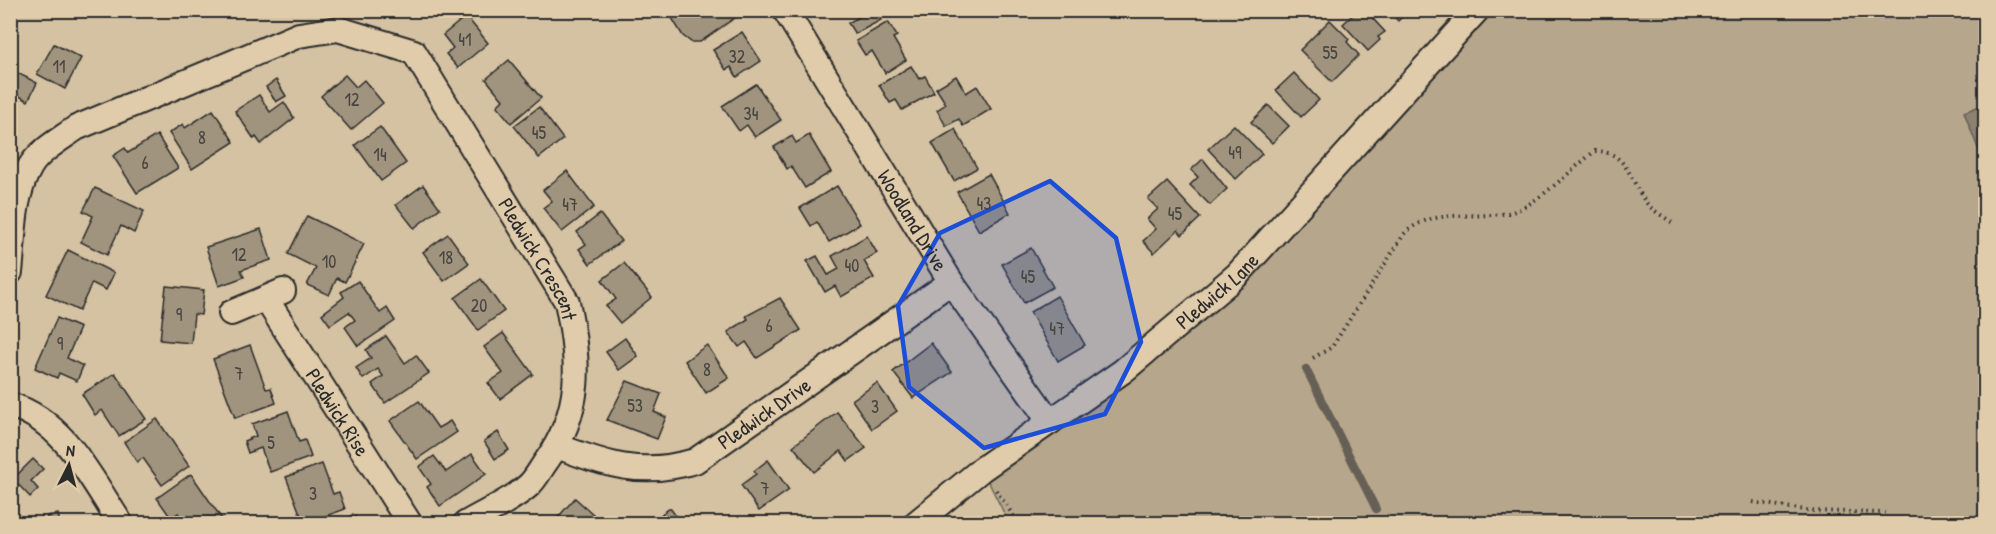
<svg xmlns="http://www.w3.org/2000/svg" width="1996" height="534" font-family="'Patrick Hand',sans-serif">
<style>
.green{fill:#b5a68c;stroke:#70685c;stroke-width:1.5}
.water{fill:#8d8270;stroke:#665f54;stroke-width:1.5}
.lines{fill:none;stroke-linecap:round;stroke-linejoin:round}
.stream{stroke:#665f54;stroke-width:8}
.building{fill:#a1947e;stroke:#2b2b2b;stroke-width:1.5}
.minor-casing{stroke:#2b2b2b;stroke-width:28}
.path{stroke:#2b2b2b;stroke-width:4;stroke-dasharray:1.5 4.5;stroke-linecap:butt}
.minor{stroke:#e0ccaa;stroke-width:24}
.marked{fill:#1d4ed8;fill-opacity:0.2;stroke:#1d4ed8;stroke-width:4.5;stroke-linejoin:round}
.labels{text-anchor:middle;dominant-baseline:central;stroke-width:4.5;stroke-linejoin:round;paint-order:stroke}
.number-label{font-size:18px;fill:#484540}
.street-label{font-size:21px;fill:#2b2b2b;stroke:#e0ccaa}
</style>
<rect width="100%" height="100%" fill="#d5c2a2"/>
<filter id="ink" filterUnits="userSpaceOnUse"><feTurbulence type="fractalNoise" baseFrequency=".0167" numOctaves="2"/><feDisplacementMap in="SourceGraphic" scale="12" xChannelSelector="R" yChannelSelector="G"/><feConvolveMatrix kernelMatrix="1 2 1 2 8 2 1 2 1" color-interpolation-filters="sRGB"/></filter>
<g filter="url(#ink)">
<path class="green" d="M1477,11H1985V523H1009L982,469L1237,275Z"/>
<path class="water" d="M1985,104L1986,163L1984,164L1964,112Z"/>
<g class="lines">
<path class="stream" d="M1306,369L1376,509"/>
</g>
<g class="building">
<path d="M667,10H732L736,17L700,42H691L683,36Z"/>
<path d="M871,10H875L881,20L855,34L848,23Z"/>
<path d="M1358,10H1365L1385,32L1378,37L1380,40L1368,51L1343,24Z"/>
<path d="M1388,10H1409L1398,21Z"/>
<path d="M466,16L488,43L458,68L446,54L453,48L443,35Z"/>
<path d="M1330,20L1349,39L1347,42L1359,55L1332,82L1300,50Z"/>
<path d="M888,22L897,36L893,38L906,60L885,73L872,51L865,55L856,41Z"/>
<path d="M742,32L761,61L737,77L731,67L726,70L713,50Z"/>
<path d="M54,44L81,58L65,89L37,74Z"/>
<path d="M509,60L541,98L511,123L497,106L503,100L486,79Z"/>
<path d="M911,66L919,79L925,76L934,92L902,110L896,100L890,103L879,85Z"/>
<path d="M10,69L37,83L28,101L16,94L10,106Z"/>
<path d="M1294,73L1319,100L1301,117L1276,90Z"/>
<path d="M345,75L356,87L364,80L383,103L351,130L321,96Z"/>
<path d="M956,76L966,93L977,86L991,109L963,126L959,119L946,126L937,110L946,104L936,88Z"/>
<path d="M276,80L286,96L276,102L266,87Z"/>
<path d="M756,84L781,120L755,137L747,125L739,131L722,106Z"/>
<path d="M259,95L270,112L284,102L294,118L261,144L256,137L254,139L235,111Z"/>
<path d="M1268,105L1289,126L1272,143L1251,122Z"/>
<path d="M539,107L563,139L539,158L514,126Z"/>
<path d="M213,110L234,142L192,169L169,133L183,124L185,128Z"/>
<path d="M1234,125L1262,154L1236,179L1208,149Z"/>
<path d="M380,127L406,163L381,181L355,145Z"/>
<path d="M955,129L977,168L954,181L932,143Z"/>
<path d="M157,135L178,168L137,193L113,156L125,148L128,153Z"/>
<path d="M809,135L831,172L805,188L791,166L787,169L774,147L792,136L796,143Z"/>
<path d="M1203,159L1227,189L1210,205L1190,185L1198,177L1191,170Z"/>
<path d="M567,171L594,207L562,232L543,208L552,201L543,190Z"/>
<path d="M989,174L1010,213L979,231L957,192Z"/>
<path d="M1167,182L1200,218L1182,235L1178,230L1154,253L1143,241L1156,229L1147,219L1158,209L1148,199Z"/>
<path d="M423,185L440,208L414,228L396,205Z"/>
<path d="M837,186L860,224L829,242L817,222L811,226L800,208Z"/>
<path d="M95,188L144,211L134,233L121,226L107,255L81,242L93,216L83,211Z"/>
<path d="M600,214L621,241L590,264L579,249L586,244L577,232Z"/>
<path d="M307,216L364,244L345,282L337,278L329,295L307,285L316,268L288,254Z"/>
<path d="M261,229L271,260L241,270L244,277L219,286L206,247Z"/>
<path d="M448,234L469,263L444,281L423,252Z"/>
<path d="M867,236L877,253L864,261L874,278L841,297L835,286L825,292L807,261L817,256L828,275L839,269L832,256Z"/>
<path d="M1031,248L1053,287L1024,303L1002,264Z"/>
<path d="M68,250L114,273L106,290L92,283L79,311L46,295Z"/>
<path d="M624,263L652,297L620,323L606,306L616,299L602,280Z"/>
<path d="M481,279L504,311L478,330L455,298Z"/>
<path d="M358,281L380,313L387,308L395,321L358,346L345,327L355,320L349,312L330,325L322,314L344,297L341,292Z"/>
<path d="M166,286L204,290L201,315L194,314L191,343L160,340Z"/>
<path d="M1057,296L1085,345L1058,361L1030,312Z"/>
<path d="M780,298L801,330L757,358L746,342L739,347L728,332L748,319L746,316Z"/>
<path d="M57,318L80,328L67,358L83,366L77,381L59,373L57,378L35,368Z"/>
<path d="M503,333L533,374L500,399L488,383L503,373L484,347Z"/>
<path d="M386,336L405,363L416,355L429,373L385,403L372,384L383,376L378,369L363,379L356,368L371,358L366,350Z"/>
<path d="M625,338L638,356L619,370L606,352Z"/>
<path d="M931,343L952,372L913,398L893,372Z"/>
<path d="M250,345L266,389L271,388L276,403L235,418L213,359Z"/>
<path d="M707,345L729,378L706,393L685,361Z"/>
<path d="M115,373L146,419L119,436L102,410L95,415L82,394Z"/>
<path d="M627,381L661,394L654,412L666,417L657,439L607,420Z"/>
<path d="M877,383L897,411L872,429L852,400Z"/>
<path d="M419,401L438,428L450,421L457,432L417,459L390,421Z"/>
<path d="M288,411L299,442L305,440L311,457L270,472L261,448L248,453L244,441L256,436L252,424Z"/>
<path d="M837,412L866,448L848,461L841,451L814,472L793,446Z"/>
<path d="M157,419L189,466L162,485L143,458L137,462L124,442Z"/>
<path d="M498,432L509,450L495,459L484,441Z"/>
<path d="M472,454L486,474L440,506L427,487L431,484L419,467L434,456L446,472Z"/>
<path d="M33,459L43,469L31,481L38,489L30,497L13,479Z"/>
<path d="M768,460L789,490L759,511L741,485L756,474L754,471Z"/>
<path d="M322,464L333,494L339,492L345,509L304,524L286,477Z"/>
<path d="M191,474L222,519L215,524H186L178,513L171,518L157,498Z"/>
<path d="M575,498L604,524H552Z"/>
<path d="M670,508L682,524H648Z"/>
<path d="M58,514L60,524H31L47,521V516Z"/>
<path d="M353,514L360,524H341Z"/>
</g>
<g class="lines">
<g class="minor-casing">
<g id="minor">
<path id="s1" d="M785,10L951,282L1050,422"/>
<path id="s2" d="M10,272C14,238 12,197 30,167C39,151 61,139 76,128L299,35L338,29L414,52L567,302C580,362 583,411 545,463C540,470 535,480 528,486C511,501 485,512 465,524"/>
<path id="s3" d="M266,299L410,524"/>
<path d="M231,313L283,291"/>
<path d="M10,405C65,421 91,479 121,524"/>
<path id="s4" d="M557,446C607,465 642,477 695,461L951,282"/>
<path id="s5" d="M915,524L982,469L1123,371L1237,275L1477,10"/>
</g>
</g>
<g class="path">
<path d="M1313,358L1332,347L1404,234C1432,206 1476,221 1512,212C1538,204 1573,168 1595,151C1627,151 1630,180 1645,201C1651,210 1665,217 1674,224"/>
<path d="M996,490L1019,524"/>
<path d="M1753,502L1812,511L1885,513"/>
<path d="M1125,524L1126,520"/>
<path d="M1373,524L1374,521"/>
</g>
<use href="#minor" class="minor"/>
</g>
</g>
<path class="marked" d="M1050,181L1116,238L1141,342L1105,414L984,448L909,387L898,306L940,233Z"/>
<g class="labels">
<g class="number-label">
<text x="465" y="39">41</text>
<text x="1330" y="52">55</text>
<text x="737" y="56">32</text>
<text x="59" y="66">11</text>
<text x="352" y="99">12</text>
<text x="751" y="113">34</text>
<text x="539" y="132">45</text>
<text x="202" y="137">8</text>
<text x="1235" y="152">49</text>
<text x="380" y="154">14</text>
<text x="145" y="162">6</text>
<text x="984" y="203">43</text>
<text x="570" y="204">47</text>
<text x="1175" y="213">45</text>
<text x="239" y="254">12</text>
<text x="446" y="257">18</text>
<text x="329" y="261">10</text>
<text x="852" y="265">40</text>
<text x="1028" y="276">45</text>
<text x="479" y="305">20</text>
<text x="179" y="314">9</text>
<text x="769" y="325">6</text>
<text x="1057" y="328">47</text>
<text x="60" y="343">9</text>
<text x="707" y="369">8</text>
<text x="239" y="373">7</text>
<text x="635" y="405">53</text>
<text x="875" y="406">3</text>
<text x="271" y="442">5</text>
<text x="765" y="488">7</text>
<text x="313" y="493">3</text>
</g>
<g class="street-label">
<text stroke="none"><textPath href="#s1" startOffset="246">Woodland Drive</textPath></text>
<text stroke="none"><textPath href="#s2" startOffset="771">Pledwick Crescent</textPath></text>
<text stroke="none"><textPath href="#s5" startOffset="382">Pledwick Lane</textPath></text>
<text stroke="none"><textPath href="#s3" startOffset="134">Pledwick Rise</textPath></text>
<text stroke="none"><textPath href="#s4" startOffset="226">Pledwick Drive</textPath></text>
</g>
</g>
<rect width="1996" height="534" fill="none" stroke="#e0ccaa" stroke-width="36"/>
<rect x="18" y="18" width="1960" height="498" fill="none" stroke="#2b2b2b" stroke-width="2" filter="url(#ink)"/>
<g transform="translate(69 465) rotate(6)" stroke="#e0ccaa" stroke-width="4.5" paint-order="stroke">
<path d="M0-4.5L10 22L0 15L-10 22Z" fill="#2b2b2b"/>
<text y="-9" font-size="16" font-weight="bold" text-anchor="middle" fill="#2b2b2b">N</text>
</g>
</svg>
